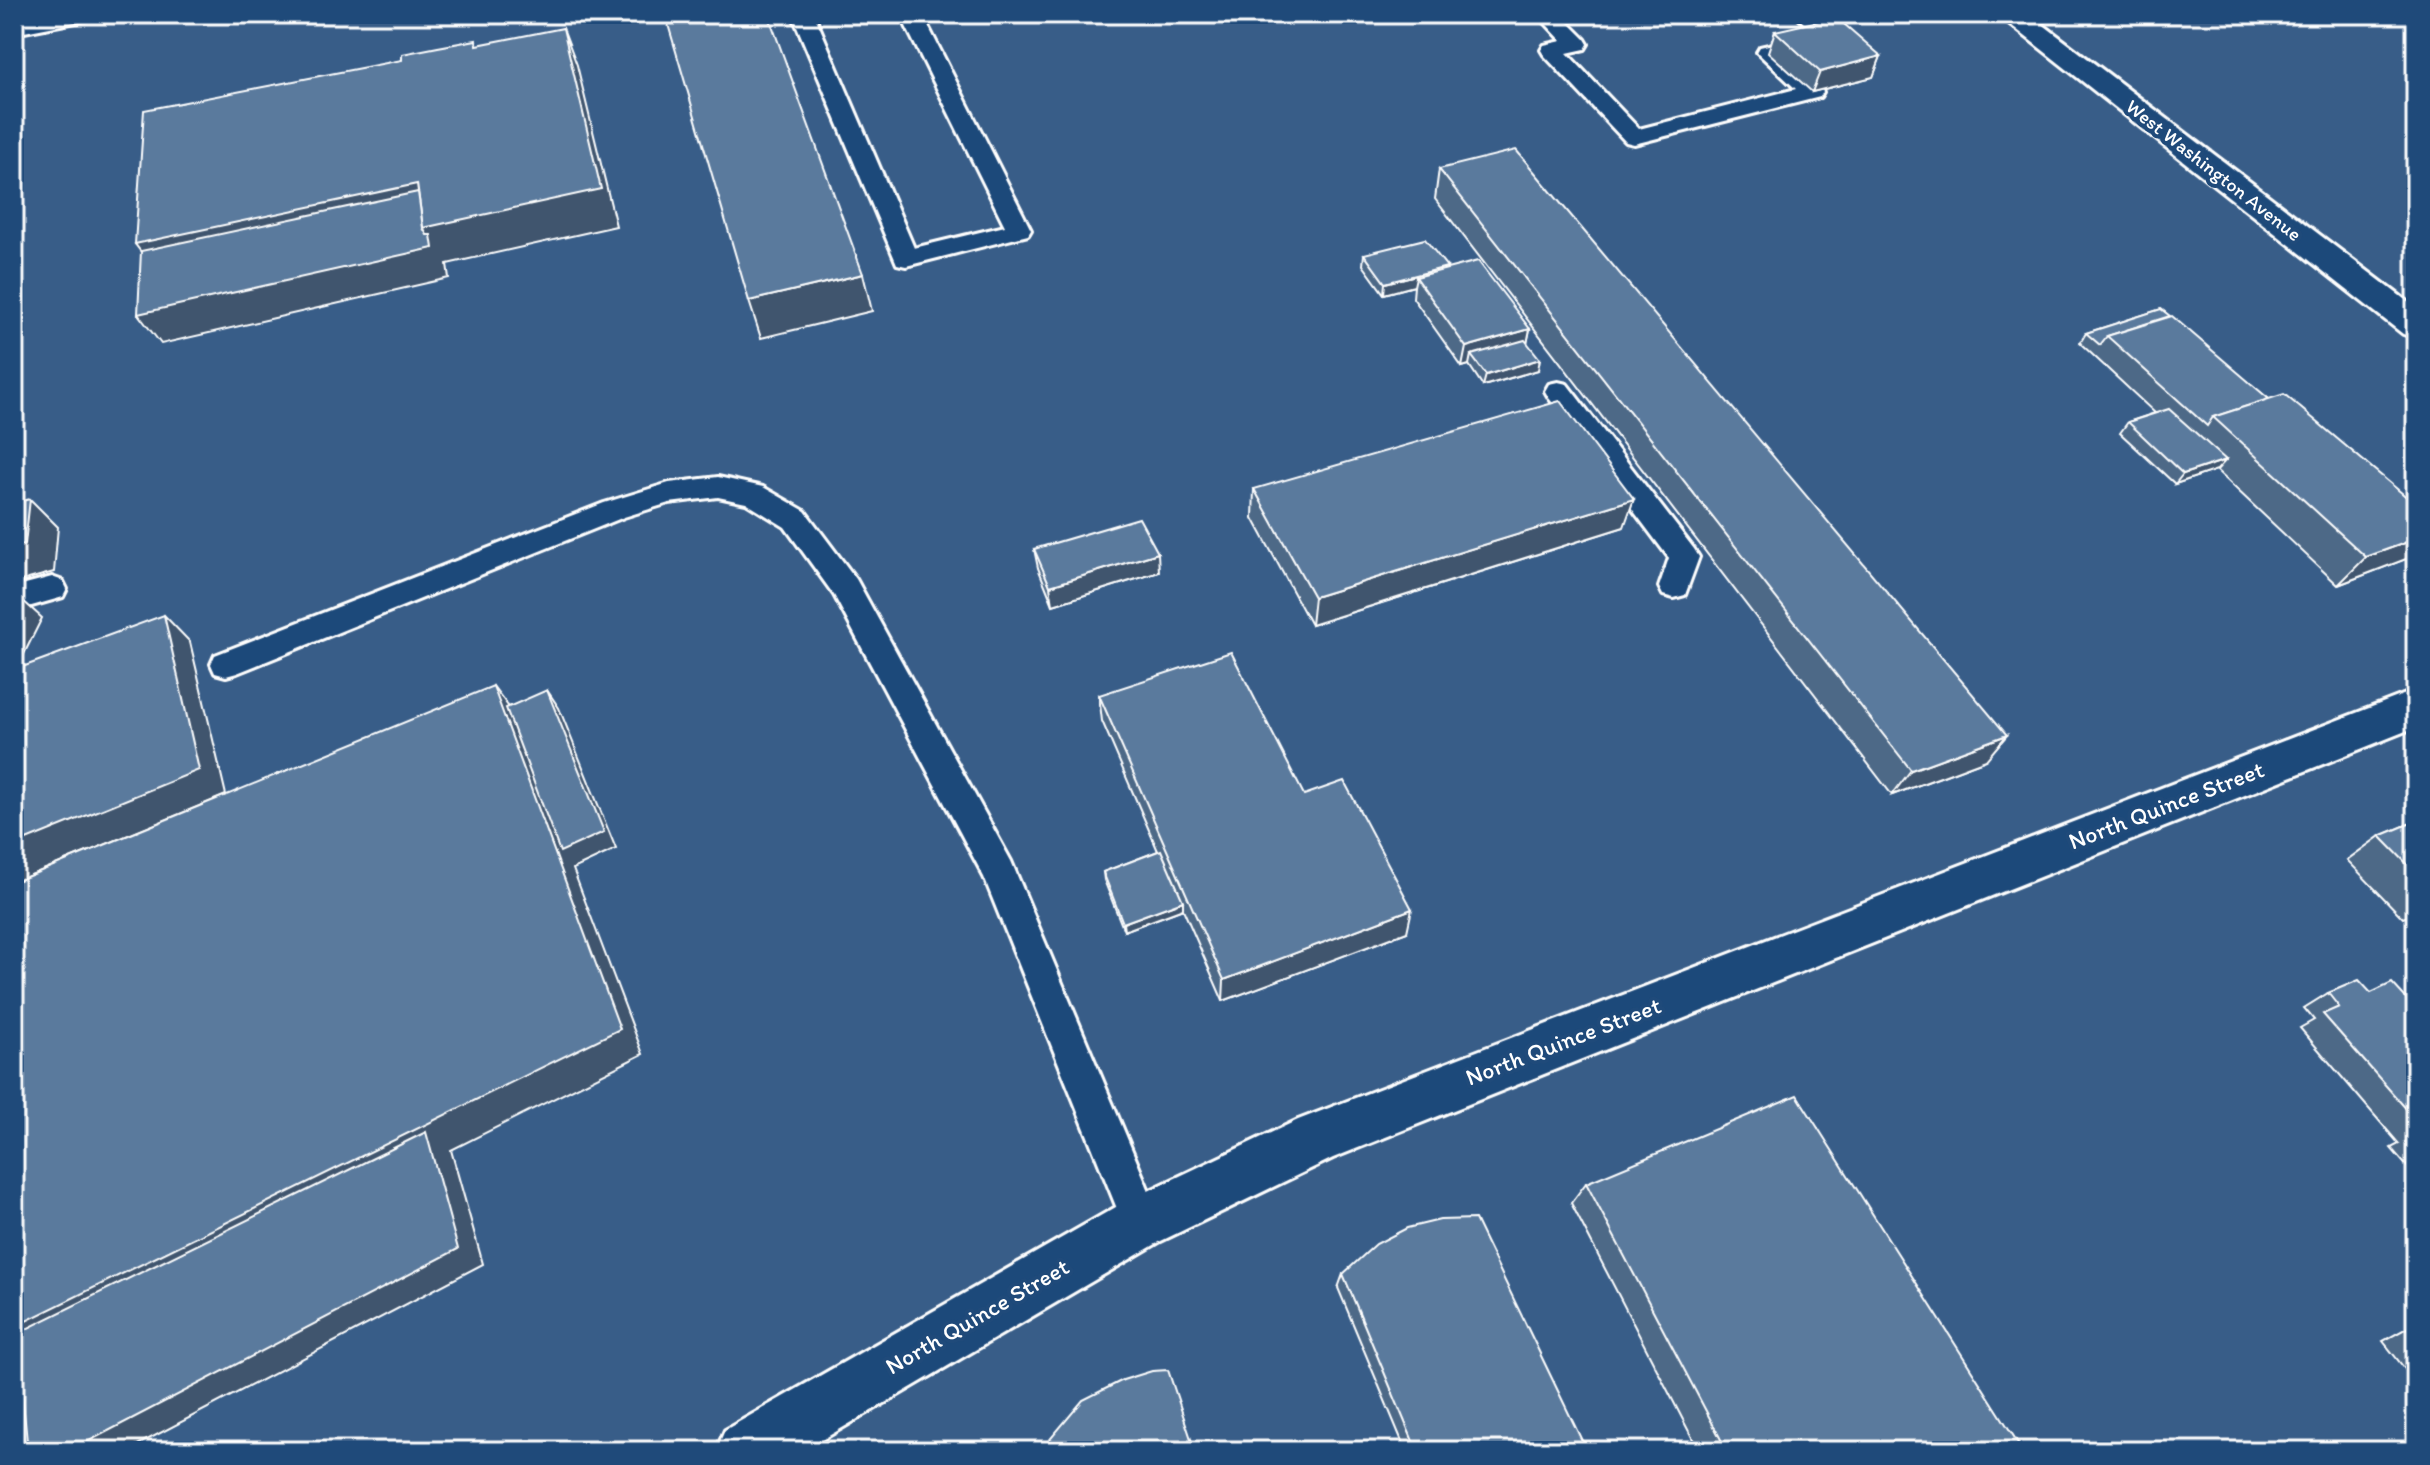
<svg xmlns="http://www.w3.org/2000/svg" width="2430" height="1465" font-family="Itim,sans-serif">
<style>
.built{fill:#375d88}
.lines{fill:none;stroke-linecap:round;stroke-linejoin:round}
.service-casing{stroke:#fff;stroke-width:6}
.tertiary-casing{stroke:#fff;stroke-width:6}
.secondary-casing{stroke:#fff;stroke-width:6}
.service{fill:#1f4a7a;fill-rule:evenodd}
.tertiary{fill:#1f4a7a;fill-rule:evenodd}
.secondary{fill:#1f4a7a;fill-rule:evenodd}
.wall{fill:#4d6987;stroke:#fff;stroke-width:2}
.shaded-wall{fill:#3f556e;stroke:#fff;stroke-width:2}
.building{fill:#5a7a9d;stroke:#fff;stroke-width:2}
.labels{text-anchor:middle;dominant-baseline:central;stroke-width:8;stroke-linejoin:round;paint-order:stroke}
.far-street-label{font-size:20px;fill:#fff;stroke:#1f4a7a}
.street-label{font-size:24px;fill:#fff;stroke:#1f4a7a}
</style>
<rect width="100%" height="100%" fill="#28517f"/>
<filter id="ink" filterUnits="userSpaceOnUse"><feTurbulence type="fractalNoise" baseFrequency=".0125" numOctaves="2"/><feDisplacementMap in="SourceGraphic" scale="16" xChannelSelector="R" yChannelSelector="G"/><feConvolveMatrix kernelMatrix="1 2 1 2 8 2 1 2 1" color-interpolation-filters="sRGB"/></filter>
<g filter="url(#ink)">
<rect class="built" x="14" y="14" width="2402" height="1437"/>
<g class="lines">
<g class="service-casing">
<g id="service">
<path d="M792,14H814L914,248L1005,226L900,14H922L1031,230L1028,235L906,266L897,264Z"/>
<path d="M1537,14H1560L1585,39L1588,44L1585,49L1567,53L1639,129L1796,89L1757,52L1760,47L1816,34L1794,14H1818L1843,37L1840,42L1784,55L1820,87L1823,92L1820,97L1634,144L1626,142L1544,55L1541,50L1544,45L1562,41Z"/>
<path d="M1558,382L1567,384L1694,549L1699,557L1685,595L1674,598L1663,595L1659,587L1669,558L1549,398L1545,391L1549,384Z"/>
<path d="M718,477L763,487L805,511L856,579L1011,861L1162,1222L1156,1236L1142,1242L1128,1236L984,877L834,595L785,527L746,503L718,497L669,503L624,517L237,673L226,676L215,673L211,664L215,655L604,503L669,483Z"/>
<path d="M52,577L63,581L67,589L63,597L14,611V587Z"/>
</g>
</g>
<g class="tertiary-casing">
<path id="tertiary" d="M27,14H90L86,20L14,34V16Z"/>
</g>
<g class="secondary-casing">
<g id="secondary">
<path d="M1997,14H2029L2416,308V338L2403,334Z"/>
<path d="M2416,690V727L1333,1158L1161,1241L803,1451H716L725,1430L1123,1203L1298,1120Z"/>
</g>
</g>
<use href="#service" class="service"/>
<use href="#tertiary" class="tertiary"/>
<use href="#secondary" class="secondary"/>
</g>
<g class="wall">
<path d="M1775,31L1881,56L1873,77L1812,92L1768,52Z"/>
<path d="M1439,169L1986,760L1892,795L1435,199Z"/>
<path d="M1364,254L1447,267L1446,269L1530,329L1527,343L1538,370L1483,386L1469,365L1462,367L1413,298L1414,286L1384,294L1363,265Z"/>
<path d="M2161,309L2269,399L2416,505V554L2414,556L2338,585L2216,470L2175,484L2120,433L2128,422L2155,413L2080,343L2086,333Z"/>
<path d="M1254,489L1624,527L1311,625L1253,518Z"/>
<path d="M1034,549L1159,572L1053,605L1038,568Z"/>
<path d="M1099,695L1304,795L1407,932L1223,1001L1183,909L1124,931L1104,880L1103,872L1158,851L1102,721Z"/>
<path d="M2416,821V913L2403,918L2347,860L2380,836Z"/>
<path d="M2328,993H2371L2416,1009V1177L2391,1148L2399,1144L2300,1028L2314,1020L2304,1008Z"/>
<path d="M1586,1183L2023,1451H1699L1571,1203Z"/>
<path d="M1343,1274L1587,1451H1406L1338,1288Z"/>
<path d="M2416,1323V1383L2383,1341Z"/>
</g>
<g class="shaded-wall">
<path d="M563,28L577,65L616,226L447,264L449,278L161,344L138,314L163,281L135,244Z"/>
<path d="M1881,56L1873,77L1812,92L1820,72Z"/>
<path d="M1447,267L1445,278L1416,277L1414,286L1384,294L1385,283Z"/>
<path d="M863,274L872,311L761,338L749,301Z"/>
<path d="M1530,329L1526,349L1471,355L1469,365L1462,367L1466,347Z"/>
<path d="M1540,359L1538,370L1483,386L1486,375Z"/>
<path d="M2226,460L2217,470L2175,484L2183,474Z"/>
<path d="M30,499L58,527L54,572L14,583V547Z"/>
<path d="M1634,499L1624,527L1311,625L1314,597Z"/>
<path d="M2416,539V554L2414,556L2338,585L2366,557Z"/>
<path d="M1158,553L1159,572L1053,605L1050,586Z"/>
<path d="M21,599L42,618L14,674V612Z"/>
<path d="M164,615L190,642L226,795L14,882V845Z"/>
<path d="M493,686L517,718L547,690L559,708L616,849L573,869L643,1054L451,1150L483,1264L126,1451H70L434,1158L14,1367V1327Z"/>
<path d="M2007,735L1986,760L1892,795L1911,770Z"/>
<path d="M1183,901V909L1124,931L1123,923Z"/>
<path d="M1412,909L1407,932L1223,1001L1224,980Z"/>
</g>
<g class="building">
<path d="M665,14H768L863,274L749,301Z"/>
<path d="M1836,17L1881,56L1820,72L1775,31Z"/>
<path d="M563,28L601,189L423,228L417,184L135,244L144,110L402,60V54L438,47L476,40L477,45Z"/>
<path d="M1516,150L2007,735L1911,770L1439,169Z"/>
<path d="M418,192L423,228L427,235H431L433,248L138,314L141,251Z"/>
<path d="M1425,239L1447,267L1385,283L1364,254Z"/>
<path d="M1478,261L1530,329L1466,347L1416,277Z"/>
<path d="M2161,309L2170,316L2107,336L2100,345L2086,333Z"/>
<path d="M2172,316L2269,399L2213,417L2207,426L2107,336Z"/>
<path d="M1525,340L1540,359L1486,375L1471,355Z"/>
<path d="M2284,394L2416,505V539L2366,557L2213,417Z"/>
<path d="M1560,401L1634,499L1314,597L1254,489Z"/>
<path d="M2169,409L2226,460L2183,474L2128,422Z"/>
<path d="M30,499L25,544L14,547V503Z"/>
<path d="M1139,518L1158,553L1050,586L1034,549Z"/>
<path d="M21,599L14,612V601Z"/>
<path d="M164,615L199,770L14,845V670Z"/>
<path d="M1231,652L1304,795L1344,781L1412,909L1224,980L1099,695Z"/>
<path d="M493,686L620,1029L14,1327V882Z"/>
<path d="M547,690L604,832L560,852L506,708Z"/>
<path d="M2416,821V873L2380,836Z"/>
<path d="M1161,850L1183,901L1123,923L1103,872Z"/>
<path d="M2359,980L2371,993L2392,983L2416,1009V1120L2323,1014L2339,1007L2328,993Z"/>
<path d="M1797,1095L2023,1451H1727L1586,1183Z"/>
<path d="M426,1132L458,1249L70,1451H28L16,1334Z"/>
<path d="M2416,1136V1155L2405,1142Z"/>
<path d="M1475,1219L1587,1451H1417L1343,1274L1376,1244L1407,1228L1440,1220Z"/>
<path d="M1168,1370L1195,1451H1041V1450L1083,1400L1123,1380L1152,1371Z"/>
</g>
</g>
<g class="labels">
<g class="far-street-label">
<text transform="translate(2214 170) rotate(38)">West Washington Avenue</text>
</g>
<g class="street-label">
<text transform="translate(2166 805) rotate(-21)">North Quince Street</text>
<text transform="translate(1563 1041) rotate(-21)">North Quince Street</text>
<text transform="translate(977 1316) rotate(-30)">North Quince Street</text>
</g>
</g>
<rect width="2430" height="1465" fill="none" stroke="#1f4a7a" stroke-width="48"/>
<rect x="24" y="24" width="2382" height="1417" fill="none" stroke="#fff" stroke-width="3" filter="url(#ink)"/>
</svg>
